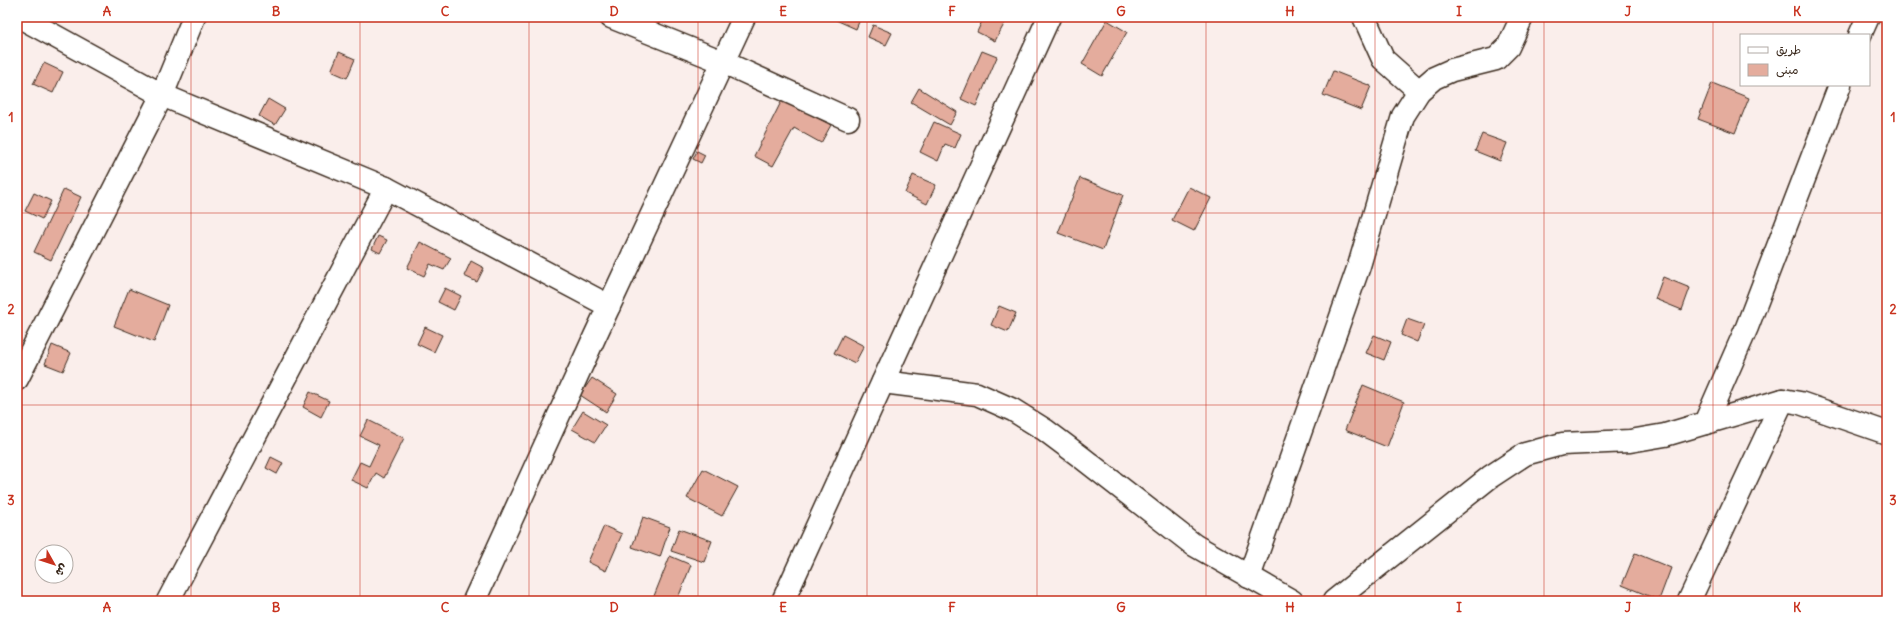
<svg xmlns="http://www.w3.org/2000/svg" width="1904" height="618" font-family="Delius,'Playpen Sans Arabic',sans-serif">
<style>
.building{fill:#e4ac9d;stroke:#3b2a1e}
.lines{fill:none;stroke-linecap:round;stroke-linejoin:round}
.street-casing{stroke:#3b2a1e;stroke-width:25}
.street{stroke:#fff;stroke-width:22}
.grid{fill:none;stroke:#c8321e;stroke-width:1;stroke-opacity:0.55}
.neatline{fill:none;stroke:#c8321e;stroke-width:1.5}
.grid-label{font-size:13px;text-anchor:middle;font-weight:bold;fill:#c8321e}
</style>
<rect width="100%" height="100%" fill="#faeeeb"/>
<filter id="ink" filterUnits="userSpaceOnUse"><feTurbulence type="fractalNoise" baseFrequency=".025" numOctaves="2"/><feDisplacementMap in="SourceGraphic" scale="8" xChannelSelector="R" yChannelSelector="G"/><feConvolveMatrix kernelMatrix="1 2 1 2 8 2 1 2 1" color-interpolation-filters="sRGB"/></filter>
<g filter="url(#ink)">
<g class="building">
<path d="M837,17H861L856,29L836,20Z"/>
<path d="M984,17H1008L995,41L977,32Z"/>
<path d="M1107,20L1127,32L1102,76L1082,64Z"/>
<path d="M873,25L892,33L886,45L868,37Z"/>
<path d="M982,51L997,57L976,106L961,99Z"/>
<path d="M339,52L355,59L347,78L331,71Z"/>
<path d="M44,63L63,72L53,93L33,84Z"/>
<path d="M1333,71L1371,86L1361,110L1323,95Z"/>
<path d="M1712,83L1749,98L1735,133L1698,119Z"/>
<path d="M919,88L957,112L950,125L911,102Z"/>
<path d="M268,99L285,109L275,125L259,116Z"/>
<path d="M782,100L831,125L821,143L794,128L773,166L754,156Z"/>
<path d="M934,122L961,134L955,148L945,144L938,161L920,152Z"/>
<path d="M1482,134L1507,143L1500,161L1475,151Z"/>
<path d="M697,151L705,155L701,163L693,159Z"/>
<path d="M913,175L936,185L927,204L905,193Z"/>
<path d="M1080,178L1123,195L1103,250L1058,233Z"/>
<path d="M1189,187L1211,198L1194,231L1172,220Z"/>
<path d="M64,189L81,197L51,260L34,252Z"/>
<path d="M34,193L51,201L42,219L25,211Z"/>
<path d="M378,236L387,240L380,253L372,249Z"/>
<path d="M420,242L451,258L444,270L430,264L424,276L407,268Z"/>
<path d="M471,261L484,268L477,282L464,276Z"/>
<path d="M1663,277L1690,288L1682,310L1655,299Z"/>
<path d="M445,288L461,296L454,310L438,302Z"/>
<path d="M129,289L168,305L154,342L114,326Z"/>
<path d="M999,306L1016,313L1008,332L991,325Z"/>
<path d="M1407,319L1424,325L1417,342L1401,335Z"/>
<path d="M425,327L442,335L434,352L417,344Z"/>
<path d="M843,335L864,346L855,363L834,353Z"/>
<path d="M1374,335L1391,342L1384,360L1366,353Z"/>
<path d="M52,345L71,353L63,371L45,364Z"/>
<path d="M592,378L617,394L606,412L580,395Z"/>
<path d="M1363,385L1404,402L1387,447L1345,430Z"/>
<path d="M310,392L329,401L321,417L303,407Z"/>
<path d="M583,411L606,425L595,442L572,429Z"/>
<path d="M368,420L404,438L384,478L376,473L368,488L351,480L360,462L369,466L379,445L360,436Z"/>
<path d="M271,457L283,463L277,474L266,468Z"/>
<path d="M703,469L738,487L722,516L687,498Z"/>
<path d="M643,517L670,527L660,557L632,547Z"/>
<path d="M604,526L622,534L606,571L588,562Z"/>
<path d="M679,529L712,541L704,562L671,551Z"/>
<path d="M1635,553L1671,568L1659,600L1622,585Z"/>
<path d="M670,556L691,565L678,598L685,601H652Z"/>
</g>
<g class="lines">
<g class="street-casing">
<g id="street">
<path d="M20,17L162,95L386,188L609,306"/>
<path d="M611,17L723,62L848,119"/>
<path d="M1364,17L1383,59L1419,91"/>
<path d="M1860,35L1868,17"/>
<path d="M17,379L162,95L194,17"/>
<path d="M883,382L977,394L1013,410L1045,430L1081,457L1194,545L1292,601"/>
<path d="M1705,423L1747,327L1840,85"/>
<path d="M1249,577L1359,266L1403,116L1419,91L1434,78L1452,70L1496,59L1508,47L1522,17"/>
<path d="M168,601L386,188"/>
<path d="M474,601L595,336L744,17"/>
<path d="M783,601L1049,17"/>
<path d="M1334,601L1490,477L1525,454L1562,444L1630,441L1665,435L1783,400L1800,403L1887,433"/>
<path d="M1689,601L1783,400"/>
</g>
</g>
<use href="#street" class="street"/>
</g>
</g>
<path class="grid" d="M191,17V601M360,17V601M529,17V601M698,17V601M867,17V601M1037,17V601M1206,17V601M1375,17V601M1544,17V601M1713,17V601M17,213H1887M17,405H1887"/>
<rect width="1904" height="618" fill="none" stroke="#fff" stroke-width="44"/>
<rect x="1740" y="34" width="130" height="52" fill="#ffffff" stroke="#b1aaa5"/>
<rect x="1748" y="47" width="20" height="6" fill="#ffffff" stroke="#b1aaa5"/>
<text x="1776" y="54" font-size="12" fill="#3b2a1e">طريق</text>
<rect x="1748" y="64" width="20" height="12" fill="#e4ac9d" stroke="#b1aaa5"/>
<text x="1776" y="74" font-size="12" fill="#3b2a1e">مبنى</text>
<g transform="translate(54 564) rotate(129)"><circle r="19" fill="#ffffff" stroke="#b1aaa5"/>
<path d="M0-3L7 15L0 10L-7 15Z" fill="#c8321e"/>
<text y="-6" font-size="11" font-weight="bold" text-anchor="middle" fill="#3b2a1e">ش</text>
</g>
<rect x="22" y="22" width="1860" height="574" class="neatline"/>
<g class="grid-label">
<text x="107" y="16">A</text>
<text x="276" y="16">B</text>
<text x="445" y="16">C</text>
<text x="614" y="16">D</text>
<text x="783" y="16">E</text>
<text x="952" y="16">F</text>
<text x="1121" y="16">G</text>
<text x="1290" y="16">H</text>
<text x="1459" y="16">I</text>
<text x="1628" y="16">J</text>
<text x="1797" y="16">K</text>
<text x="11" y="122">1</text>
<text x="1893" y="122">1</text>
<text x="11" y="314">2</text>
<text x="1893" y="314">2</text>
<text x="11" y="505">3</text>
<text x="1893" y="505">3</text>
<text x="107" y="612">A</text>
<text x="276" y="612">B</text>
<text x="445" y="612">C</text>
<text x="614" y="612">D</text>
<text x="783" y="612">E</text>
<text x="952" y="612">F</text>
<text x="1121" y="612">G</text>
<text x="1290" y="612">H</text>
<text x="1459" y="612">I</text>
<text x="1628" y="612">J</text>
<text x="1797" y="612">K</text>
</g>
</svg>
